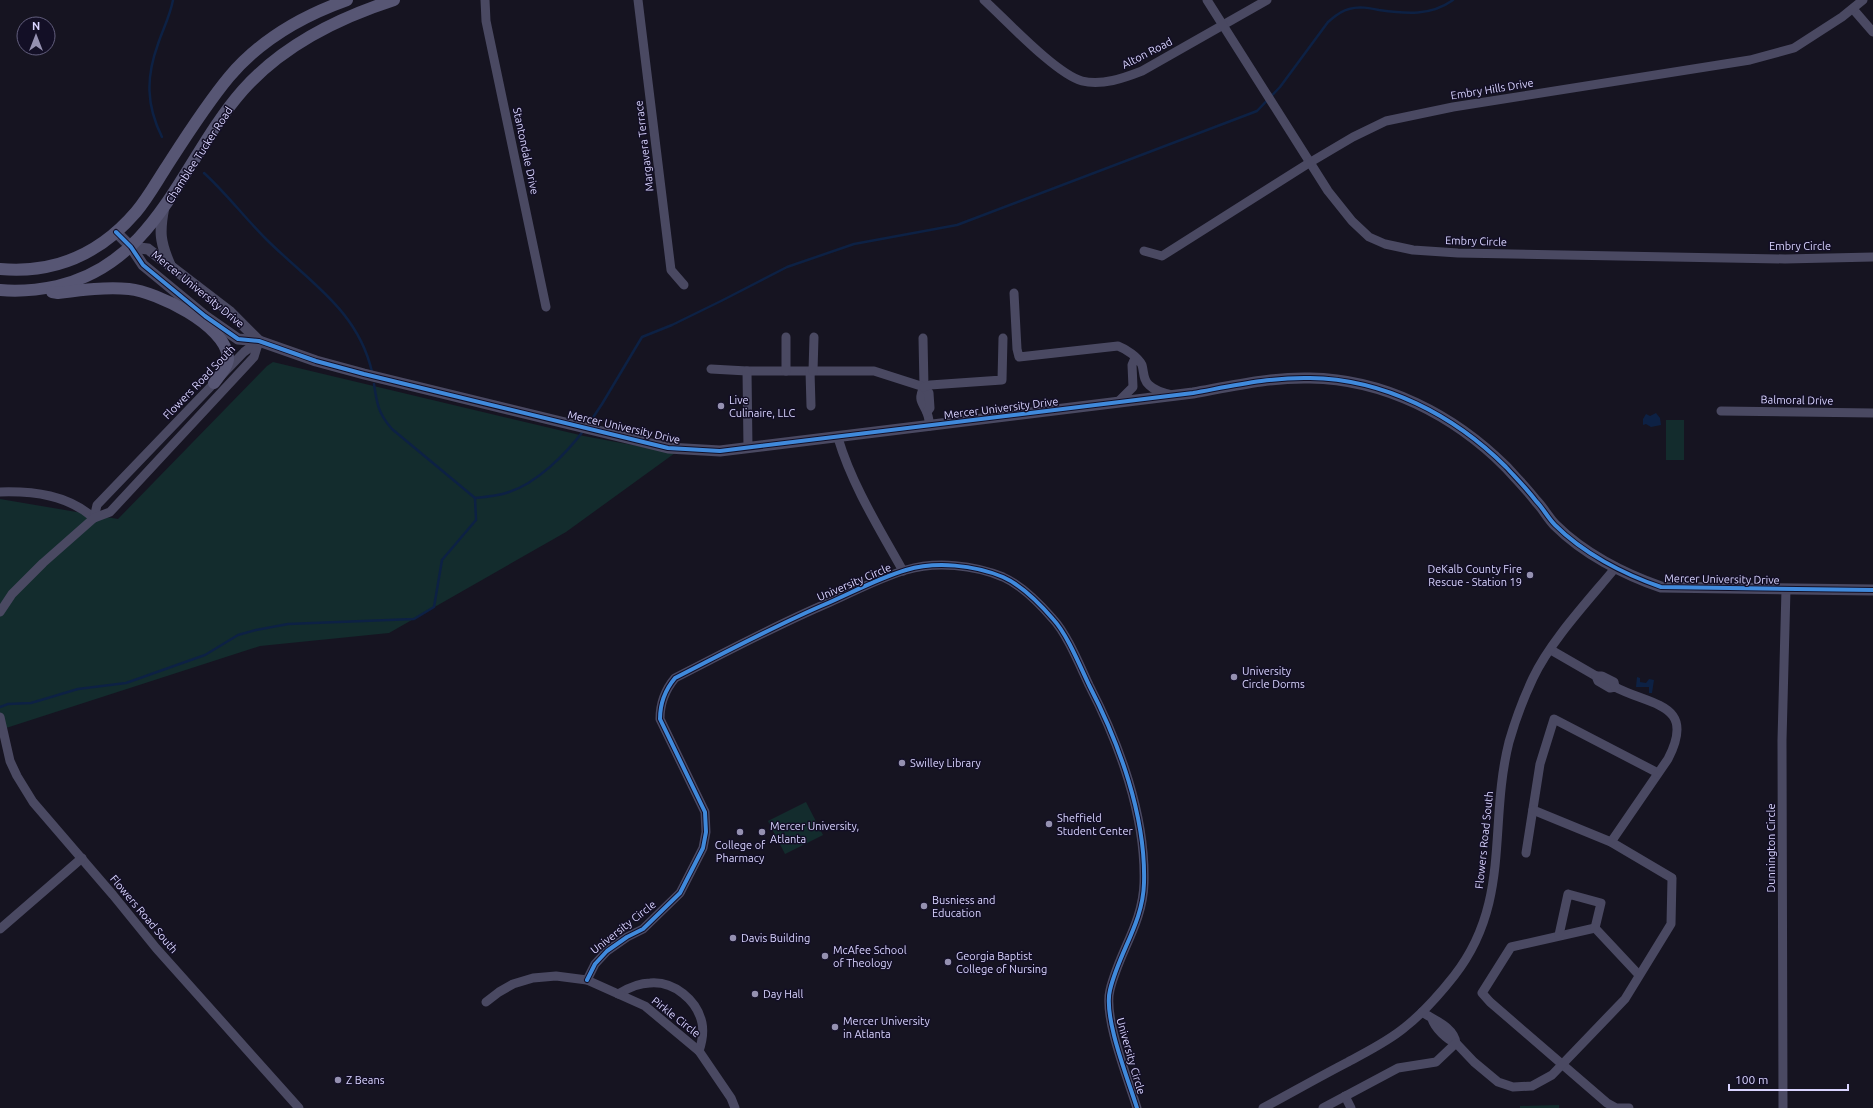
<svg xmlns="http://www.w3.org/2000/svg" width="1873" height="1108" font-family="Ubuntu,sans-serif">
<style>
.green{fill:#132c2d}
.water{fill:#0d2144}
.lines{fill:none;stroke-linecap:round;stroke-linejoin:round}
.stream{stroke:#0d2144;stroke-width:2.5}
.minor{stroke:#4a4962;stroke-width:9}
.tertiary{stroke:#4a4962;stroke-width:11}
.secondary{stroke:#575674;stroke-width:12}
.cycleway-casing{stroke:#130f26;stroke-width:6}
.cycleway{stroke:#408adc;stroke-width:4}
.poi-dot{fill:#9591b1;stroke:#130f26;stroke-width:1.5}
.labels{text-anchor:middle;dominant-baseline:central;stroke-width:3;stroke-linejoin:round;paint-order:stroke}
.street-label{font-size:11px;fill:#d9d4ff;stroke:#130f26}
.poi-label{font-size:11px;fill:#d9d4ff;stroke:#130f26;text-anchor:start}
</style>
<rect width="100%" height="100%" fill="#161421"/>
<g class="green">
<path d="M273,362L584,436L675,453L566,532L389,633L260,646L3,729L0,732V499L118,519L267,366Z"/>
<rect x="1666" y="420" width="18" height="40"/>
<path d="M806,802L823,835L785,854L768,821Z"/>
<path d="M1559,1105V1108H1520V1106Z"/>
</g>
<g class="water">
<path d="M1656,413L1660,418L1661,425L1651,427L1646,424L1643,425V419L1646,414L1650,416Z"/>
<path d="M1637,677L1640,678V682L1646,683L1649,679L1654,680L1652,693H1649V687H1636Z"/>
</g>
<g class="lines">
<g class="stream">
<path d="M162,137C146,105 146,77 158,44C163,29 170,16 173,0"/>
<path d="M204,173C226,193 244,217 266,239C308,281 358,310 372,372"/>
<path d="M588,425L602,404L642,337L672,325L723,300L787,267L854,244L957,225L1257,111L1280,87L1328,22C1334,17 1340,11 1349,9C1359,6 1369,8 1379,10C1406,14 1431,16 1453,0"/>
<path d="M475,498C487,497 498,496 509,492C537,483 566,454 584,430"/>
<path d="M0,707L8,704L31,703L78,689L126,683L205,655L238,635L256,630L288,624L414,619L434,607L442,560L476,520L475,498L392,429C378,413 377,404 374,384"/>
</g>
<g class="minor">
<path d="M485,0L486,21L546,307"/>
<path d="M638,0L671,270L684,285"/>
<path d="M984,0C1006,20 1056,74 1082,81C1102,86 1124,78 1142,71L1267,0"/>
<path d="M1207,0L1328,191L1352,221L1369,237L1385,244L1413,250L1458,253L1785,259L1873,257"/>
<path d="M1853,9L1873,32"/>
<path d="M1144,251L1162,256L1309,163L1353,137L1386,121L1453,107L1750,60L1794,48L1842,17L1863,0"/>
<path d="M1014,293L1017,349L1019,357L1118,346C1126,349 1138,357 1142,365C1144,372 1143,380 1149,385C1155,391 1163,393 1172,395"/>
<path d="M923,338L924,387C917,401 923,402 927,413C929,417 929,422 930,426"/>
<path d="M711,369L747,371H874L924,387L929,393L930,408L927,412"/>
<path d="M747,371L748,448"/>
<path d="M786,371V337"/>
<path d="M810,371L811,406"/>
<path d="M813,371L814,337"/>
<path d="M924,387L930,385L1002,380L1003,338"/>
<path d="M1118,402L1133,387L1132,365L1135,358"/>
<path d="M1721,411L1873,413"/>
<path d="M838,438C852,485 879,528 903,571"/>
<path d="M0,492C35,491 67,495 94,518"/>
<path d="M94,518L97,505L244,352L259,341"/>
<path d="M0,612L12,594L43,563L94,518L110,512L254,357L259,341"/>
<path d="M1551,650L1596,676L1598,681L1610,688L1615,687C1651,706 1697,703 1668,759L1611,842"/>
<path d="M1596,676H1602L1614,682L1615,687"/>
<path d="M0,717L10,761L17,776L33,802L113,895L156,948L299,1108"/>
<path d="M1526,853L1540,764L1554,719L1658,773"/>
<path d="M1595,928L1511,947L1482,993L1490,1002L1607,1103L1616,1108H1629"/>
<path d="M1595,928L1639,975"/>
<path d="M0,929L82,858"/>
<path d="M1559,935L1568,894L1601,903L1595,928"/>
<path d="M587,980L595,964L607,951L627,937L643,929L680,893L703,848L706,832L705,812L660,719C660,702 665,690 675,678C726,652 776,625 828,603C853,592 879,578 906,570C936,561 974,565 1003,577C1021,585 1040,604 1053,619C1067,634 1080,666 1089,685C1119,743 1146,816 1144,883C1143,923 1119,952 1110,990C1103,1017 1128,1079 1137,1108"/>
<path d="M618,994C628,988 638,983 650,983C674,981 697,1000 702,1023C704,1033 702,1042 699,1051"/>
<path d="M486,1002L499,992L513,984L533,978L556,976L587,980L645,1006L699,1051L731,1098L735,1108"/>
<path d="M1422,1012C1434,1020 1454,1027 1456,1043C1447,1040 1435,1028 1432,1019"/>
<path d="M1345,1096L1351,1108"/>
<path d="M1263,1108C1291,1093 1319,1077 1348,1062C1366,1052 1387,1042 1404,1028C1422,1014 1439,995 1454,976C1512,902 1488,825 1509,742C1515,721 1524,697 1533,678C1551,640 1589,600 1616,567"/>
<path d="M1323,1108L1398,1068L1436,1062L1456,1043L1474,1062L1498,1082L1513,1087L1532,1086L1552,1075L1625,999L1671,924L1672,878L1611,842L1533,810"/>
<path d="M1783,1108L1782,740L1786,589"/>
</g>
<g class="tertiary">
<path d="M164,207C159,232 160,242 170,265"/>
<path d="M116,232L131,247L143,265L205,316L238,339L259,341L316,361L364,374L668,448L720,451L1193,393C1232,386 1271,377 1310,378C1384,379 1454,415 1506,467C1516,478 1527,489 1536,501C1543,508 1548,518 1555,525C1583,553 1623,574 1661,587L1873,590"/>
<path d="M131,247L148,249L229,311L259,341"/>
</g>
<g class="secondary">
<path d="M0,269C56,274 100,254 136,212C147,199 156,183 165,169C185,138 205,106 229,77C260,40 302,16 347,0"/>
<path d="M0,290C19,292 38,290 57,286C158,263 182,159 243,90C283,45 338,18 394,0"/>
<path d="M52,292L58,293C82,290 105,287 129,289C157,292 225,325 228,357C229,365 219,376 214,383"/>
</g>
<g class="cycleway-casing">
<g id="cycleway">
<path d="M116,232L131,247L143,265L205,316L238,339L259,341L316,361L364,374L668,448L720,451L1193,393C1232,386 1271,377 1310,378C1384,379 1454,415 1506,467C1516,478 1527,489 1536,501C1543,508 1548,518 1555,525C1583,553 1623,574 1661,587L1873,590"/>
<path d="M587,980L595,964L607,951L627,937L643,929L680,893L703,848L706,832L705,812L660,719C660,702 665,690 675,678C726,652 776,625 828,603C853,592 879,578 906,570C936,561 974,565 1003,577C1021,585 1040,604 1053,619C1067,634 1080,666 1089,685C1119,743 1146,816 1144,883C1143,923 1119,952 1110,990C1103,1017 1128,1079 1137,1108"/>
</g>
</g>
<use href="#cycleway" class="cycleway"/>
</g>
<g class="poi-dot">
<circle cx="721" cy="406" r="4"/>
<circle cx="1530" cy="575" r="4"/>
<circle cx="1234" cy="677" r="4"/>
<circle cx="902" cy="763" r="4"/>
<circle cx="1049" cy="824" r="4"/>
<circle cx="740" cy="832" r="4"/>
<circle cx="762" cy="832" r="4"/>
<circle cx="924" cy="906" r="4"/>
<circle cx="733" cy="938" r="4"/>
<circle cx="825" cy="956" r="4"/>
<circle cx="948" cy="962" r="4"/>
<circle cx="755" cy="994" r="4"/>
<circle cx="835" cy="1027" r="4"/>
<circle cx="338" cy="1080" r="4"/>
</g>
<g class="labels">
<g class="street-label">
<text transform="translate(1147 53) rotate(-27)">Alton Road</text>
<text transform="translate(1492 89) rotate(-9)">Embry Hills Drive</text>
<text transform="translate(644 146) rotate(-97)">Margavera Terrace</text>
<text transform="translate(526 151) rotate(78)">Stantondale Drive</text>
<text transform="translate(199 155) rotate(-57)">Chamblee Tucker Road</text>
<text transform="translate(1476 241) rotate(2)">Embry Circle</text>
<text x="1800" y="246">Embry Circle</text>
<text transform="translate(198 289) rotate(39)">Mercer University Drive</text>
<text transform="translate(199 382) rotate(-46)">Flowers Road South</text>
<text transform="translate(1797 400) rotate(1)">Balmoral Drive</text>
<text transform="translate(1001 408) rotate(-7)">Mercer University Drive</text>
<text transform="translate(624 427) rotate(13)">Mercer University Drive</text>
<text transform="translate(1722 579) rotate(1)">Mercer University Drive</text>
<text transform="translate(854 582) rotate(-23)">University Circle</text>
<text transform="translate(1484 840) rotate(-84)">Flowers Road South</text>
<text transform="translate(1771 848) rotate(-90)">Dunnington Circle</text>
<text transform="translate(144 914) rotate(50)">Flowers Road South</text>
<text transform="translate(623 927) rotate(-38)">University Circle</text>
<text transform="translate(676 1017) rotate(38)">Pirkle Circle</text>
<text transform="translate(1131 1056) rotate(74)">University Circle</text>
</g>
<g class="poi-label">
<text x="729" y="400">Live<tspan x="729" dy="13">Culinaire, LLC</tspan></text>
<text x="1522" y="569" text-anchor="end">DeKalb County Fire<tspan x="1522" dy="13">Rescue - Station 19</tspan></text>
<text x="1242" y="671">University<tspan x="1242" dy="13">Circle Dorms</tspan></text>
<text x="910" y="763">Swilley Library</text>
<text x="1057" y="818">Sheffield<tspan x="1057" dy="13">Student Center</tspan></text>
<text x="770" y="826">Mercer University,<tspan x="770" dy="13">Atlanta</tspan></text>
<text x="740" y="845" text-anchor="middle">College of<tspan x="740" dy="13">Pharmacy</tspan></text>
<text x="932" y="900">Busniess and<tspan x="932" dy="13">Education</tspan></text>
<text x="741" y="938">Davis Building</text>
<text x="833" y="950">McAfee School<tspan x="833" dy="13">of Theology</tspan></text>
<text x="956" y="956">Georgia Baptist<tspan x="956" dy="13">College of Nursing</tspan></text>
<text x="763" y="994">Day Hall</text>
<text x="843" y="1021">Mercer University<tspan x="843" dy="13">in Atlanta</tspan></text>
<text x="346" y="1080">Z Beans</text>
</g>
</g>
<g transform="translate(36 36)"><circle r="19" fill="#130f26" stroke="#625e7d"/>
<path d="M0-3L7 15L0 10L-7 15Z" fill="#9591b1"/>
<text y="-6" font-size="11" font-weight="bold" text-anchor="middle" fill="#d9d4ff">N</text>
</g>
<path d="M1729 1084v6h119v-6" fill="none" stroke="#d9d4ff" stroke-width="2"/>
<text x="1735" y="1084" font-size="12" fill="#d9d4ff" stroke="#130f26" stroke-width="3" paint-order="stroke">100 m</text>
</svg>
